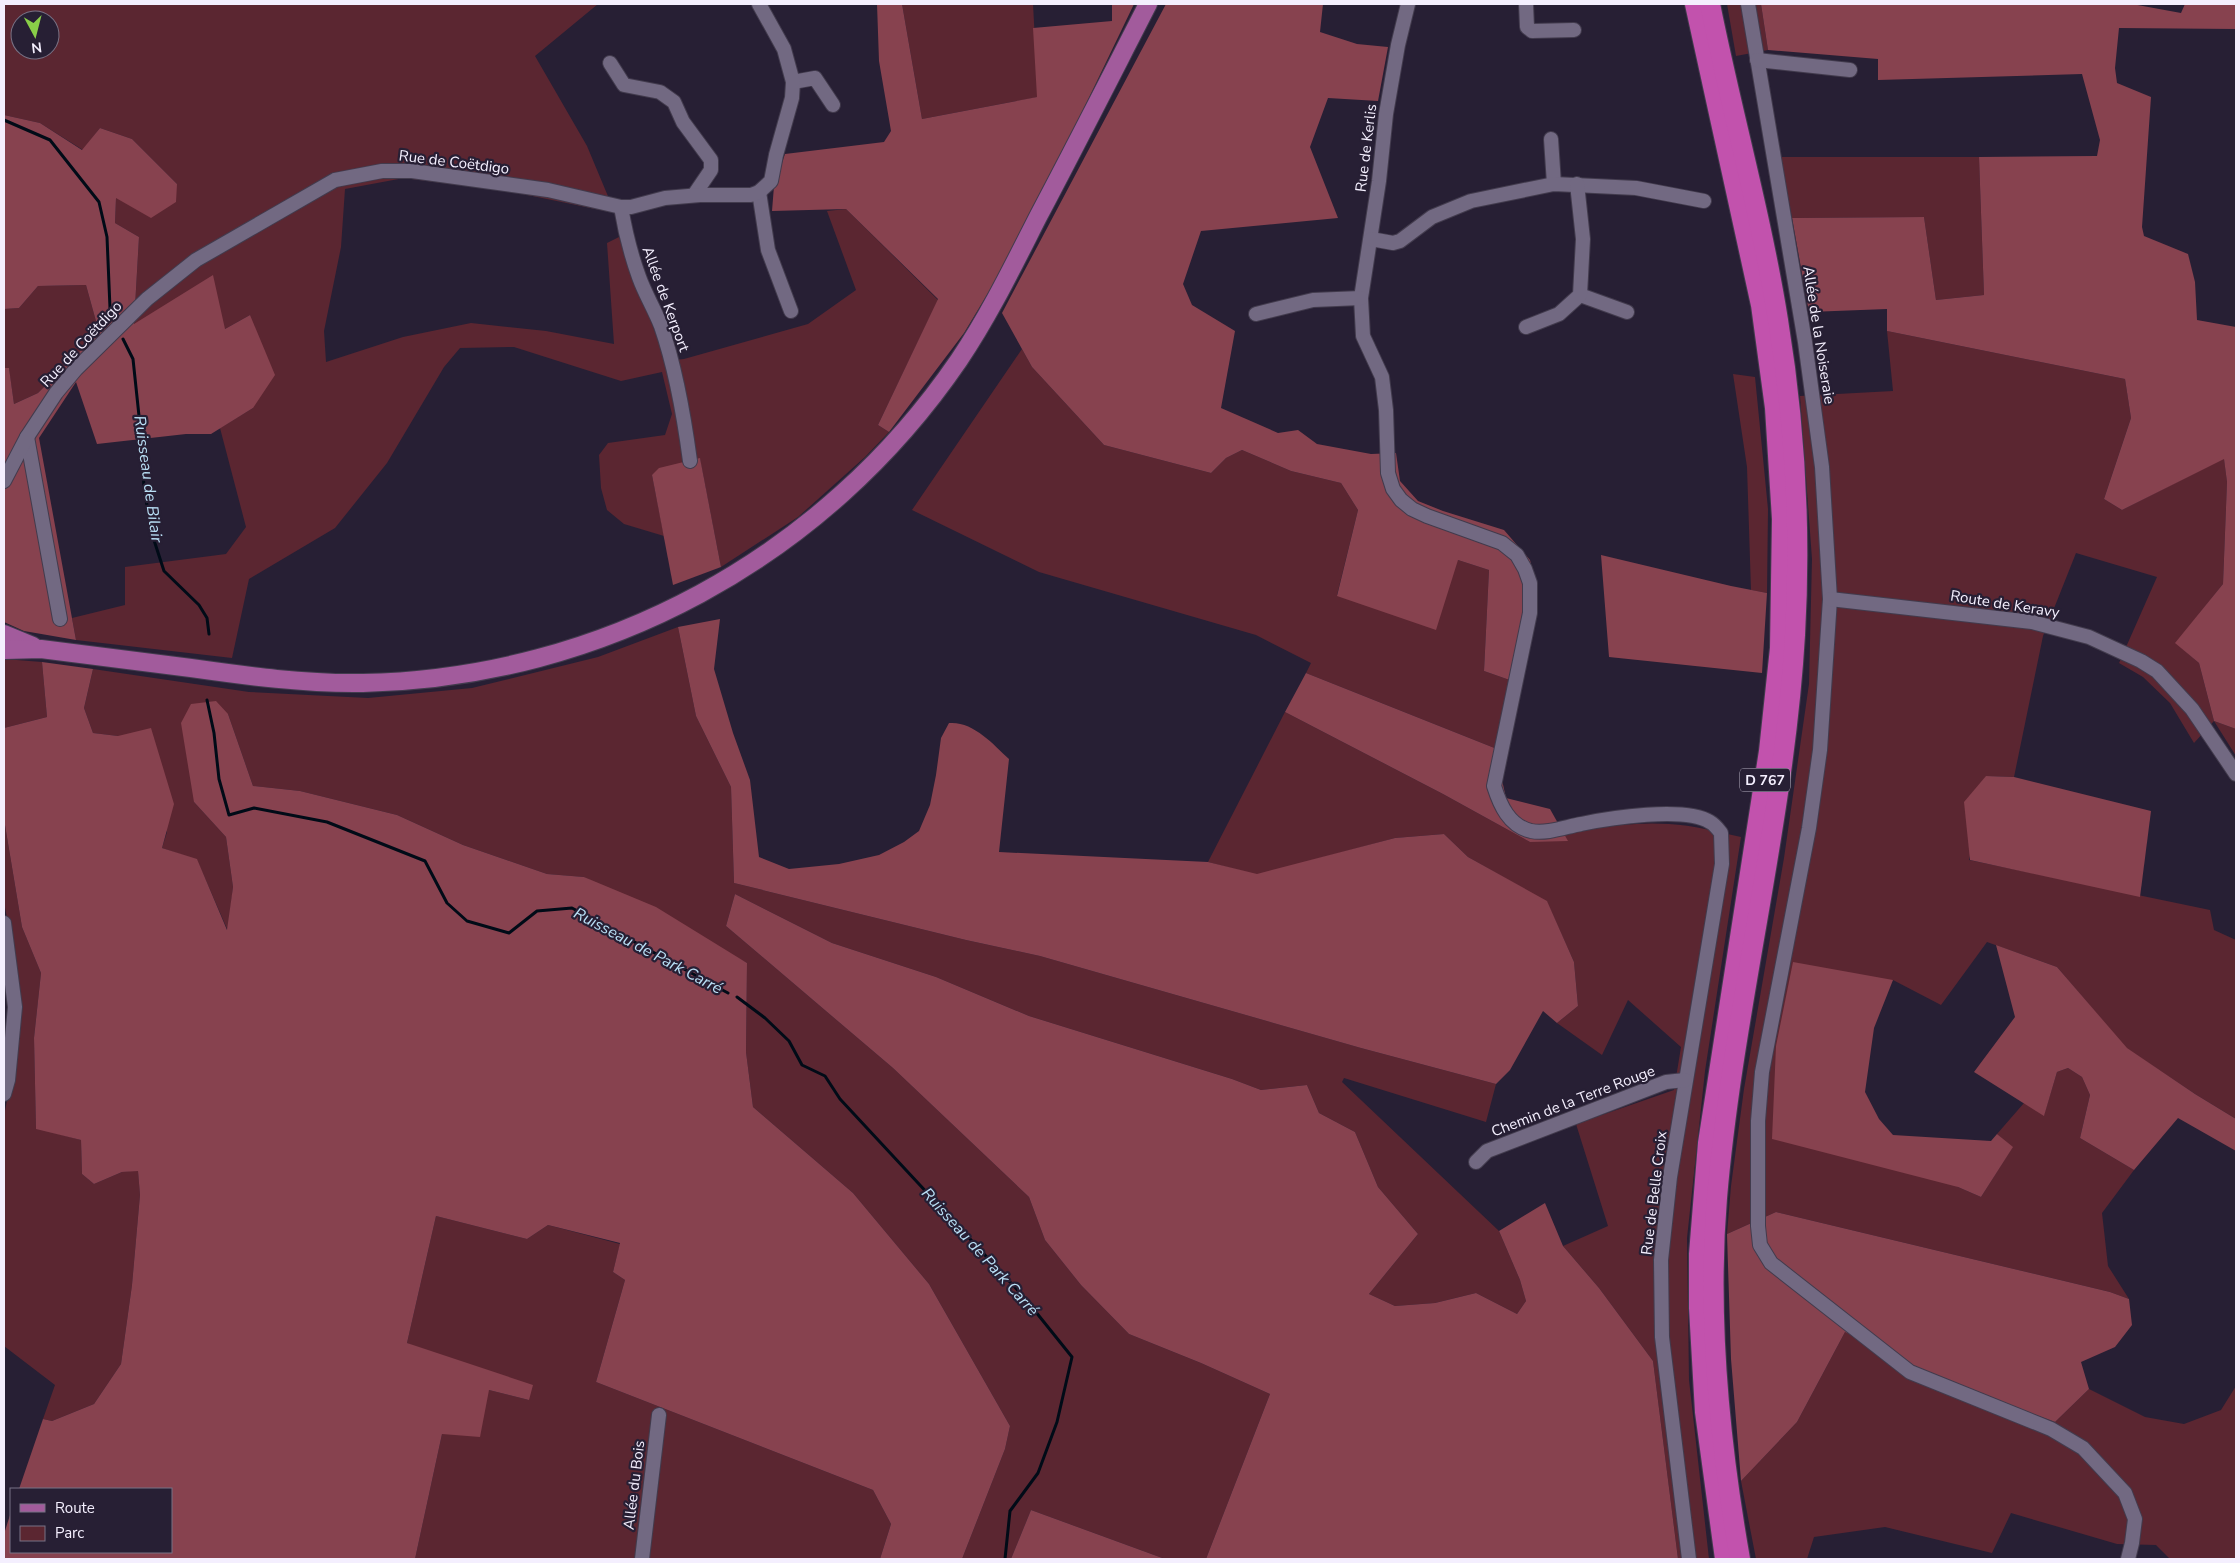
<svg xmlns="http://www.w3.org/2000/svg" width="2240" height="1563" font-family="'Nunito Sans',sans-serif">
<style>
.green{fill:#5b2631;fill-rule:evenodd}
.forest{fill:#87424f}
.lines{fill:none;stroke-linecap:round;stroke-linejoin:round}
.stream{stroke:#000b17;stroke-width:3}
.minor-casing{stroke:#423b4d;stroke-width:16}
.major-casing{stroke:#423b4d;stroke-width:20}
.highway-casing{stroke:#423b4d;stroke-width:22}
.minor{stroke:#726982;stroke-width:14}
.major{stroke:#a25b9c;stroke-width:18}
.highway{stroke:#c252ad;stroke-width:20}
.labels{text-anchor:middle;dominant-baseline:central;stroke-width:4.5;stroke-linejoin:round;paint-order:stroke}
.shield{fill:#271f34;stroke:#b6b1c1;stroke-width:1}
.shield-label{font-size:14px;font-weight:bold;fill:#f4effe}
.street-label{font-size:15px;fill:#f4effe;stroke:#271f34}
.water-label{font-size:16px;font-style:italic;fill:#bae0f6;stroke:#271f34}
</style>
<rect width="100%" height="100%" fill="#271f34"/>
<g class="green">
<path d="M4,4H598L535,56L587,146L615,213L513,192L404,178L345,189L341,247L324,331L326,362L403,337L471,323L546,331L614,344L607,243L619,237L666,361L684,359L808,324L856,290L827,211L846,209L938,300L878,425L889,432L865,457L798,517L721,567L700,459L652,475L664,536L624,524L607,510L601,488L599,455L608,443L665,435L672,414L662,372L621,381L514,347L460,348L444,367L387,463L335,528L249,579L232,658L76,640L72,618L125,605V567L226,554L246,527L220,428L253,408L250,315L225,329L134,324L139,237L115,223L116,198L177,184L132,139L100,128L83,150L40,123L4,115ZM20,20H50V50H20Z"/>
<path d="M902,4H1033L1038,97L922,119Z"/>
<path d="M1727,4H1761L1768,50L1736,56Z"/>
<path d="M1780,157H1979L1984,295L1936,300L1924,217L1792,218Z"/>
<path d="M86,285L99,332L38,393L14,404L9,369L4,368V309L19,308L38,286Z"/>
<path d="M1887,331L2125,379L2131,418L2104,499L2122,510L2224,458L2227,482L2223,584L2176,643L2199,663L2214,721L2236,729V756L2214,721L2194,743L2170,703L2143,677L2119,663L2157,577L2076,553L2043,636L2014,777L1986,776L1969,860L2210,910L2214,930L2236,940V1119L2195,1094L2126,1048L2057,967L1987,942L1941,1005L1893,980L1776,1046L1958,1187L1981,1197L2012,1148L1997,1134L2024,1103L2044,1115L2057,1072L2068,1068L2082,1077L2090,1095L2080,1138L2134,1170L2102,1213L2108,1266L2129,1299L2110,1292L1776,1212L1727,1234L1731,1186L1744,1089L1784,858L1809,684L1812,559L1800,396L1893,391Z"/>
<path d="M1022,349L1032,367L1104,445L1211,473L1226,458L1242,450L1291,471L1341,483L1358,510L1337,595L1458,560L1489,570L1484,671L1521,684L1507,753L1306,673L1311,663L1256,635L1039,572L912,510Z"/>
<path d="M1733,374L1755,377L1768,509L1767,593L1751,590L1747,467Z"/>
<path d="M678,627L696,716L731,787L734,883L966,940L1040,956L1361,1048L1496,1084L1486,1122L1344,1078L1342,1082L1499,1231L1520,1280L1526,1301L1517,1314L1476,1293L1435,1303L1395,1306L1369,1294L1418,1234L1378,1187L1355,1132L1319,1113L1307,1085L1261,1090L1232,1079L1029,1016L936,977L832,943L735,894L726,926L893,1068L1029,1197L1045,1240L1081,1285L1129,1334L1201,1363L1270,1394L1206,1559H1165L1031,1510L1011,1559H962L1005,1449L1010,1426L929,1284L853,1193L753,1107L746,1052L747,963L584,877L547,874L463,845L397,815L300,791L253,786L228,714L194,802L226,837L233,887L228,931L197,860L162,848L167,832L118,736L93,733L84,708L93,669L249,692L368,698L472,688L598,657Z"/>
<path d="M4,659L42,662L47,717L4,728Z"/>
<path d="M1285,712L1443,794L1530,842C1575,831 1622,821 1669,824C1693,825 1717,832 1741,837L1705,1071L1687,1238L1689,1380L1709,1559H1678L1653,1361L1599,1288L1563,1246L1608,1226L1576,1124L1674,1090L1681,1047L1628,1000L1602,1055L1557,1023L1578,1006L1574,962L1547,902L1468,857L1444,834L1395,838L1257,875L1208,862Z"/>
<path d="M4,819L22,927L41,973L34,1038L36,1128L81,1140L82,1174L94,1184L122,1172L138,1170L140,1195L132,1285L121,1364L94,1404L52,1421L43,1419L55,1385L4,1346V1116L14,1064L11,940L4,902Z"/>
<path d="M436,1216L527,1239L548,1225L620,1244L613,1272L625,1280L596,1382L873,1490L891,1524L880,1559H415L442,1434L489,1390L529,1400L407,1343Z"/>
<path d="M1845,1332L1936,1378L2055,1422L2089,1389L2145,1417L2184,1424L2221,1410L2236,1386V1559H2170L2156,1545L2117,1544L2011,1513L1992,1553L1885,1527L1814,1537L1807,1559H1756L1741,1481L1797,1422Z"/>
</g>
<g class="forest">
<path d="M877,4H902L922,119L1037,97L1033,28L1112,21V4H1134L1023,235L964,333L889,432L878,425L938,299L846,209L772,211L774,186L785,154L884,142L891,131L879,61Z"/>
<path d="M1166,4H1323L1320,32L1357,44L1388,47L1378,101L1328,98L1310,147L1338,218L1201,231L1183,284L1192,305L1235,331L1221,408L1278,433L1298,430L1317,444L1371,454L1396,453L1400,481L1418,501L1443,511L1504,530L1530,560L1537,589L1534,617L1521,684L1484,671L1489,570L1458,560L1436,630L1337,596L1358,510L1341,483L1291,471L1242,450L1226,458L1211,473L1104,445L1032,367L1002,313Z"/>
<path d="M1761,4H2132L2181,13L2185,4H2236V29L2119,28L2115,68L2117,83L2151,97L2142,227L2144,236L2188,254L2195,282L2197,320L2236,327V729L2214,721L2199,663L2175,643L2223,584L2227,482L2224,459L2122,510L2104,499L2131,418L2125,379L1887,331V309L1809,312L1792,218L1924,217L1936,300L1984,295L1979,157L2097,156L2100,140L2082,74L1878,80V59L1768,50Z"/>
<path d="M4,115L40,123L82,150L100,128L132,139L177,184L176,202L151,218L116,198L115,223L139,237L134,324L213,275L225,329L250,315L275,375L253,408L211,434H186L97,444L76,382L39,438L76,640L24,631L4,622V368H9L14,404L38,393L99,332L86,285L38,286L19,308L4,309Z"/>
<path d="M700,458L721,567L673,585L652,475L659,468Z"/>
<path d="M1601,555L1731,586L1767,593L1762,673L1609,657Z"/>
<path d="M720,619L714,669L733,733L750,780L759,857L789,869L839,864L879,855L904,842L919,831L930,805L936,775L941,738L949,723C973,721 993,744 1009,759L999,852L1208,862L1257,874L1395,838L1444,834L1468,857L1547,901L1574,962L1578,1006L1557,1023L1543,1011L1510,1070L1496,1084L1361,1048L1040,956L966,940L734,883L731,787L696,716L678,627Z"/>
<path d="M42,662L93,669L84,708L93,733L118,736L151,728L174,804L162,848L197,859L227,930L233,887L226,837L194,802L181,723L191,704L216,701L228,714L253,786L300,791L397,815L463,845L547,874L584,877L656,907L747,963L746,1052L753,1107L853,1193L929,1284L1010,1426L1005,1449L962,1559H880L891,1524L873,1490L596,1382L625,1280L613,1272L620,1243L548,1225L527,1239L436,1216L407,1343L533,1385L529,1400L489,1390L480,1437L442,1434L415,1559H4V1534L11,1512V1552H171V1489H19L43,1419L52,1421L94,1404L121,1364L132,1285L140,1195L138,1171L122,1172L94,1184L82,1174L81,1140L36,1129L34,1038L41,973L22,927L4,819V728L47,717Z"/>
<path d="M1306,673L1507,753L1502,780L1506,798L1550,809L1568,841L1530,842L1443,794L1285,712Z"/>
<path d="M1986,776L2014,777L2151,811L2140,897L1970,860L1964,802Z"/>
<path d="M735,894L832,943L936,977L1029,1016L1232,1079L1261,1090L1307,1085L1319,1113L1355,1132L1378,1187L1418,1234L1369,1294L1395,1306L1435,1303L1476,1293L1517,1314L1526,1301L1520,1280L1499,1231L1545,1203L1563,1246L1599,1288L1653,1361L1678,1559H1206L1270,1394L1201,1363L1129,1334L1081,1285L1045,1240L1029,1197L893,1068L726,926Z"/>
<path d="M1996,945L2057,967L2127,1048L2195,1094L2236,1119V1151L2178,1118L2134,1170L2080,1138L2090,1095L2082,1077L2068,1068L2057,1072L2044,1116L1974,1072L2015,1017Z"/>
<path d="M1793,962L1893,980L1874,1028L1865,1092L1879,1119L1893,1135L1991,1141L1997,1134L2013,1147L1981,1197L1958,1187L1772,1139L1776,1046Z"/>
<path d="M1776,1212L2110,1292L2129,1299L2132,1325L2115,1347L2081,1362L2089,1389L2055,1422L1936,1378L1845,1332L1797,1422L1741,1481L1731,1359L1727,1234Z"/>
<path d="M1031,1510L1165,1559H1011Z"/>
</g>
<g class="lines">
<g class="stream">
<path d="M4,120L50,140L99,202L107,237L110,308L113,317"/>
<path d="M123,339L133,359L141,435L144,488L152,534L164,571L199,605L207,618L209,634"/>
<path d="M207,700L214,733L219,779L229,815L254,808L327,822L425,861L447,903L467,921L509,933L537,911L572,908L728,993"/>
<path d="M737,997L765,1018L789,1041L802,1065L825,1076L840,1099L1023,1296L1072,1357L1057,1422L1038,1473L1010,1511L1005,1559"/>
</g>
<g class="minor-casing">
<g id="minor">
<path d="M1408,4L1398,45L1386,114L1379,181L1361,298L1363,336L1382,377L1386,410L1388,473L1393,489L1401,500L1412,509L1427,516L1502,543L1517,555L1525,569L1530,583V613L1494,786C1500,805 1509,826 1531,831C1547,834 1565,827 1581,824C1609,818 1685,806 1710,822C1714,824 1718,829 1721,833L1722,864L1670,1177L1661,1260L1662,1337L1689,1559"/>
<path d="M1526,4L1527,27L1532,31L1574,30"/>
<path d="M1748,4L1805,342L1822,467L1830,599L1820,750L1809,828L1762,1072L1758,1121V1226L1760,1245L1771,1263L1910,1372L2051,1429L2083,1448L2125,1493L2135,1519L2132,1543L2128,1559"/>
<path d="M1757,60L1850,70"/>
<path d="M610,63L624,85L660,92L674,102L683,122L711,160V170L694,195"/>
<path d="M793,82L815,78L833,105"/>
<path d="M1551,139L1554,184"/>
<path d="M759,192L768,250L791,311"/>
<path d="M621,207C625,231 631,255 639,277C645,294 655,310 661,326C676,369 684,416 690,461"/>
<path d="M1371,239L1393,243L1400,241L1432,217L1471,201L1554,184L1636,188L1704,201"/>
<path d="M1580,295L1627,312"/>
<path d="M1256,314L1313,300L1361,298"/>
<path d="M1526,327L1559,314L1580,295L1583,239L1577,184"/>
<path d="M27,437L60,619"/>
<path d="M4,481L27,437L56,393L76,369L147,299L196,260L335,180L382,171H412L548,190L621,207H631L665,198L700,195H751L759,192L771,181L776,155L792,98L793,82L784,49L759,4"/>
<path d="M1830,599L2032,622L2089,637L2141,661L2157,671L2192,709L2236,774"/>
<path d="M4,923L15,1007L8,1080L4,1094"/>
<path d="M1476,1162L1487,1151L1666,1082L1685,1080"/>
<path d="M642,1559L659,1415"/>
</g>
</g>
<g class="major-casing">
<g id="major">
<path d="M4,634L33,646"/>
<path d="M4,650L41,649C91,655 141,662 191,668C248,676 305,684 363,683C602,678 824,558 959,360C990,314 1014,264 1039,215C1076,145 1112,74 1148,4"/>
</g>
</g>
<g class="highway-casing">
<g id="highway">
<path d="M1695,4L1761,305L1775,408L1782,519L1780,648L1769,751L1708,1143L1699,1254V1308L1705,1412L1725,1559"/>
<path d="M1710,4C1731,109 1761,214 1778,320C1795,424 1801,530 1795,635C1784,824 1733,1009 1717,1198C1707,1319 1719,1440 1740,1559"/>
</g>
</g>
<use href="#minor" class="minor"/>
<use href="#major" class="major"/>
<use href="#highway" class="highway"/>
</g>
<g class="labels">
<rect class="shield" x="1740" y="768.5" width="50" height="23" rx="4"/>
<g class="shield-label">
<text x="1765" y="780">D 767</text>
</g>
<g class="street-label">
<text transform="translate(1366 148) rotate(-83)">Rue de Kerlis</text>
<text transform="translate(454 162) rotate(7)">Rue de Coëtdigo</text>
<text transform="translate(666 299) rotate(70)">Allée de Kerport</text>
<text transform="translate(1819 335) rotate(81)">Allée de la Noiseraie</text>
<text transform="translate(81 344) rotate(-47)">Rue de Coëtdigo</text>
<text transform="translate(2005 604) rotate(9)">Route de Keravy</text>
<text transform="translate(1573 1101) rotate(-21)">Chemin de la Terre Rouge</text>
<text transform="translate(1654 1193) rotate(-83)">Rue de Belle Croix</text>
<text transform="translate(634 1485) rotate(-83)">Allée du Bois</text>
</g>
<g class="water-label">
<text transform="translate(148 479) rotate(82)">Ruisseau de Bilair</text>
<text transform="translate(648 951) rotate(28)">Ruisseau de Park Carré</text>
<text transform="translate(980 1252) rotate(48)">Ruisseau de Park Carré</text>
</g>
</g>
<rect width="2240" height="1563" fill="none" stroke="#f4effe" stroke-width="10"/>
<rect x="10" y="1488" width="162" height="65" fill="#271f34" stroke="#797285"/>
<rect x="20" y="1504" width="25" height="8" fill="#a25b9c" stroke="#797285"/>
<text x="55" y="1513" font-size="15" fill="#f4effe">Route</text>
<rect x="20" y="1526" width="25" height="15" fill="#5b2631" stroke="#797285"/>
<text x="55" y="1538" font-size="15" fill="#f4effe">Parc</text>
<g transform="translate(35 35) rotate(173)"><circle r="24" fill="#271f34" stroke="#797285"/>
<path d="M0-4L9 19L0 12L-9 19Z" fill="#89ce48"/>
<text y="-8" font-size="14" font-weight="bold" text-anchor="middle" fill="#f4effe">N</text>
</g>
</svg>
